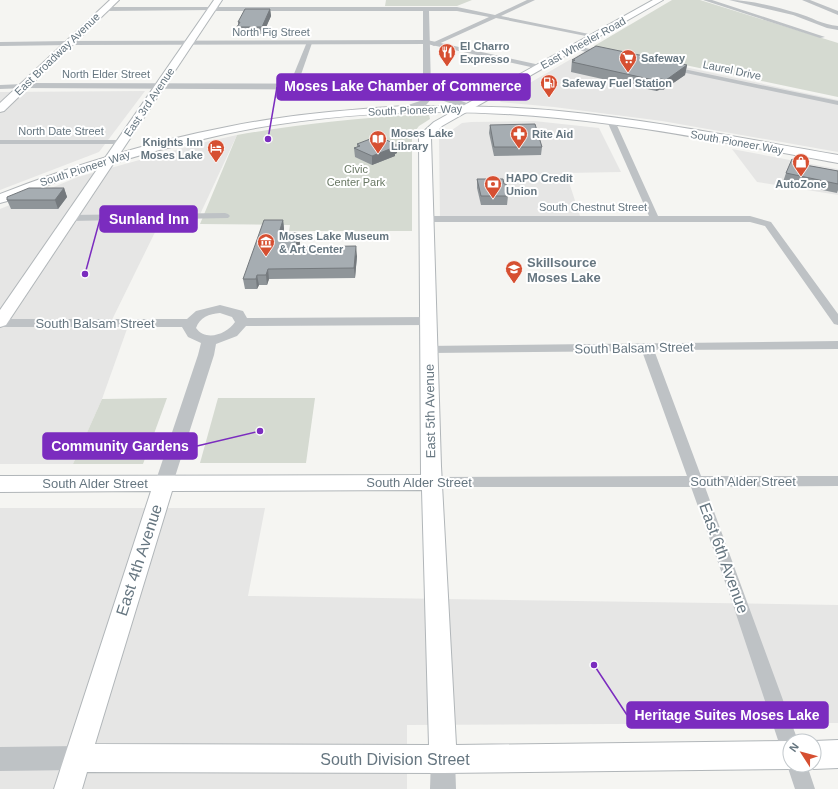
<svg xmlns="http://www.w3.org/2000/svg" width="838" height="789" font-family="Arial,sans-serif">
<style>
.built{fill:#e6e6e5}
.green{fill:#d5dad1}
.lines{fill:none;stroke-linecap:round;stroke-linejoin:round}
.secondary-casing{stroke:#b1b6b9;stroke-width:2}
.primary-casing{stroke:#b2b6b9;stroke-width:2}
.minor{fill:#bec2c5;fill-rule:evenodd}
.tertiary{fill:#bec2c5;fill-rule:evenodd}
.secondary{fill:#fff;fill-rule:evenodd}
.primary{fill:#fff;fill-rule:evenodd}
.wall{fill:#8f9599}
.shaded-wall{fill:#74797d}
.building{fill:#a6adb2;stroke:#74797d}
.labels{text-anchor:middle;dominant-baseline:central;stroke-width:4;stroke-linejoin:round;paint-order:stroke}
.far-street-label{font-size:11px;fill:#667680;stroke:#fff}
.far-poi-label{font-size:11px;font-weight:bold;fill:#667680;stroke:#fff;text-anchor:start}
.far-park-label{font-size:11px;fill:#697864;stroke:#fff}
.poi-label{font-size:13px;font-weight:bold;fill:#667680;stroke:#fff;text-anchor:start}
.street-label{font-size:13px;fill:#667680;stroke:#fff}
.near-street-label{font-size:16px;fill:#667680;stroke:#fff}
.leader{fill:none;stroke:#7b2cbf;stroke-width:1.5}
.callout-dot{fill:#7b2cbf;stroke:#fff;stroke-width:1.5}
.callout{fill:#7b2cbf;stroke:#7b2cbf;stroke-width:1.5}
.callout-label{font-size:14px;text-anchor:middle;font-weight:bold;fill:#fff}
</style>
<rect width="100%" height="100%" fill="#f5f5f2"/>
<g class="built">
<path d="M592,47L838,100V152L662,121L554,107L500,102L502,99Z"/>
<path d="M145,91L99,152L0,190V92Z"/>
<path d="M534,121L599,128L621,172L566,173L581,219H440L439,139L462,123L471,122Z"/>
<path d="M237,135L196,223L160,222L107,330L127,329L102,399L73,464H0V209L78,177L201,143Z"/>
<path d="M732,149L838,169V195L757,182Z"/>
<path d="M0,508H265L248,596L838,605V723L407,725V789H0Z"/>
</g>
<g class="green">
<path d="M386,0H472L457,6H385Z"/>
<path d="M672,0H700L838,43V97L594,46Z"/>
<path d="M412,115H429L430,119L419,126L412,135V231H289L290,225L200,224L237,135C296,125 353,118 412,115Z"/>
<path d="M167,398L143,464H73L102,399Z"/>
<path d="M218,398H315L306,463H200Z"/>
</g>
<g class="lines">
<g class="secondary-casing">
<g id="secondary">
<path d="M214,0H222L8,322L6,325L0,327V310Z"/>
<path d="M653,0H663L442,126L431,138L441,466L456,745L790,741V765H799L790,769L443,773L87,772L82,789H54L151,491L0,492V476L421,475L419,138L424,131L434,122ZM422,490L429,745L95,744L172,491Z"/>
<path d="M838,740V768L814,769L805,765H814V741Z"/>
</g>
</g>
<g class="primary-casing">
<g id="primary">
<path d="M110,0H119L4,111L0,112V103Z"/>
<path d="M404,106C456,106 508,106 559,111C653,120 745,139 838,155V163C745,146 652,127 558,118C448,107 334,111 225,134C170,146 117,161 64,179C43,186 22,198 0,203V194C74,165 149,142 227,127C285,115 345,110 404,106Z"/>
</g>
</g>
<g class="minor">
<path d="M527,0H535L501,16L599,36L596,38L496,18L434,46L432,45V43L489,17L457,11H429L431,87L427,89L423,87V11H211L208,9L211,7H457L495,15Z"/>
<path d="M703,0H712L825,37L820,38Z"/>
<path d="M729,0C750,0 777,7 797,13C811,17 823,25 838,26V30L827,28L793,15Z"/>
<path d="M802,0H810L838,11V15Z"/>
<path d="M0,42L69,41L72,43L69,45L0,46Z"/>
<path d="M307,42L312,43L297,86L293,88H290L289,86Z"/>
<path d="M575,46L605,52L608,54L605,56L573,49V47Z"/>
<path d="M669,66L838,101V105L667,69L666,68Z"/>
<path d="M23,84H26V88L0,89V85Z"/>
<path d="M608,119H611L615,121L658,216H750L771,222L838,314V325L834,324L765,226L750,222H426L421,219L426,216H649L607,121Z"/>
<path d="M0,140H123L127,142L123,144H0Z"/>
<path d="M225,213L228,214L230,216L228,218L70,221L65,218L70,215Z"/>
<path d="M838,341V349L654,350L701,476H838V486L705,487L798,741H790V756L783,753L780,746L730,596L691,487H432L427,486L425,482L427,478L432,477L687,476L642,351L429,353L425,352L423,349L425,346Z"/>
<path d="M790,758V765H807L815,789H795L787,765Z"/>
</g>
<g class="tertiary">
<path d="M211,7L213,8V10L105,11L102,9L105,7Z"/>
<path d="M427,40L540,65L544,67L540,69L427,44L69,45L65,43L69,41Z"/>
<path d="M23,83L427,84L430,85L432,90L472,105L474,107L469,110L466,109L433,97L426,105L405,112H399L397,110L399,108L420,101L424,96L423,90L20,88L19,86Z"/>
<path d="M220,305L243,311L247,318L428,317L433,318L435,321L433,324L428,325L246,326L237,336L216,344L214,355L173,483L170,488L164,490L158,488L155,483L198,355L201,343L188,337L182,327H0V319H187L196,311ZM220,313L232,317L235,322C227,334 206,342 196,328C200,317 209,314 220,313Z"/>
<path d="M78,746L87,749L90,758L87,767L78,770L0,771V747Z"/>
<path d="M443,747L452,750L455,759L456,789H430L431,759L434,750Z"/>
</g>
<use href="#secondary" class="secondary"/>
<use href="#primary" class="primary"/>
</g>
<g class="wall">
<path d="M270,9L271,16L263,34H238L237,27L238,25V22Z"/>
<path d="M572,60L687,65L685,75L663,90H659L656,91L571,72Z"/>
<path d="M490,125L542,147L541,155L494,156L489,133Z"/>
<path d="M357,144L397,153L395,154V156L372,165L355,157L354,148L357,147Z"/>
<path d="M800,164L838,171V190L837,193L783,182L786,173Z"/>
<path d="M477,179L504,184L508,196L507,205H481L477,188Z"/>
<path d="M64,188L67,197L58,209H11L7,200Z"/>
<path d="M283,220L284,229L283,233L300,243L299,247L357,256L355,278L269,279L267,285H259L257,289H245L243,279Z"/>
</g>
<g class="shaded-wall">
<path d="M270,9L271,16L263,34L262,27Z"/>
<path d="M687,65L685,75L663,90L666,80Z"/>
<path d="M661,79L659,90L656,91L658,81Z"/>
<path d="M397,145V153L395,154V156L372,165V156Z"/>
<path d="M64,188L67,197L58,209L55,200Z"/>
<path d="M283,220L284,229L280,243L279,233Z"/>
<path d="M298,233L300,243L297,256L296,247Z"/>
<path d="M356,246L357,256L355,278L354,268Z"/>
<path d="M268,269L269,279L267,285L266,275Z"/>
<path d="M257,275L259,285L257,289L256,279Z"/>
</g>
<g class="building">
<path d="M245,9H270L262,27H237L240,22H238Z"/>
<path d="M596,46L687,65L666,80L661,79L658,81L572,62L575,60H572Z"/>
<path d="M535,124L542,147H494L490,125Z"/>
<path d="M378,136L397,145L393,146L395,147L372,156L354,148L360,146L357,144Z"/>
<path d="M792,159L800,164L838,171V184L786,173Z"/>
<path d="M477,179H503L504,184H506L508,196H481Z"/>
<path d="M29,188H64L55,200H7V197Z"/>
<path d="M264,220H283L279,233H298L296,247L356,246L354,268L268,269L266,275H257L256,279H243Z"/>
</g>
<defs>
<g id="restaurant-pin" transform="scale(0.9)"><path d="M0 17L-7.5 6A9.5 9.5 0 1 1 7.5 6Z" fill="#d64f31" stroke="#fff"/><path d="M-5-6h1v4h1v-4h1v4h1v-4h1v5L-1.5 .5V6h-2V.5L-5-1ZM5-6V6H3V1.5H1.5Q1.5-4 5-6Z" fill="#fff"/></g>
<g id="supermarket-pin" transform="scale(0.9)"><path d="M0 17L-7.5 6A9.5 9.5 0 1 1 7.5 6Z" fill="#d64f31" stroke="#fff"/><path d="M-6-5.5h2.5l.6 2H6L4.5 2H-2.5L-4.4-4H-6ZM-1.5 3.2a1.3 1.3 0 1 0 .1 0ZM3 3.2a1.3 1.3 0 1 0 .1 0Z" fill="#fff"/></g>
<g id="fuel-pin" transform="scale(0.9)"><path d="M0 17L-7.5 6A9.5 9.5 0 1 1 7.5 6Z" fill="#d64f31" stroke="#fff"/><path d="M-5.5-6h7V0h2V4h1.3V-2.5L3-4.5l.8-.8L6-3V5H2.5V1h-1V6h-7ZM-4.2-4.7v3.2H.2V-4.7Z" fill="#fff"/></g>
<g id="pharmacy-pin" transform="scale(0.9)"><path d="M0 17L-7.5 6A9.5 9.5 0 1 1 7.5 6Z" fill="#d64f31" stroke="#fff"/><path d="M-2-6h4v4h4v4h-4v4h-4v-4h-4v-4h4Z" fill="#fff"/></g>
<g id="library-pin" transform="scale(0.9)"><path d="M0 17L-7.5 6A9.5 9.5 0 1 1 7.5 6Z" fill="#d64f31" stroke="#fff"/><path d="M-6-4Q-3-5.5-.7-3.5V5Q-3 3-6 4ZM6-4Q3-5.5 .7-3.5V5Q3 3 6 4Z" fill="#fff"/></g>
<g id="hotel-pin" transform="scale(0.9)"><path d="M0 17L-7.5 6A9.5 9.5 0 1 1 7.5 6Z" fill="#d64f31" stroke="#fff"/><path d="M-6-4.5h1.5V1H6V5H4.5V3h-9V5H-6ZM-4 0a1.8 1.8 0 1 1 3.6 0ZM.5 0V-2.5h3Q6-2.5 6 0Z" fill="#fff"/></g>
<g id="shop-pin" transform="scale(0.9)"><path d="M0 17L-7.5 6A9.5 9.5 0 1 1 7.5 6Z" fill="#d64f31" stroke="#fff"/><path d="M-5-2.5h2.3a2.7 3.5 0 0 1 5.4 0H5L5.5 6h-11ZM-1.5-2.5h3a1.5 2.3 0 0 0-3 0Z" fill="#fff"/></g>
<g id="bank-pin" transform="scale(0.9)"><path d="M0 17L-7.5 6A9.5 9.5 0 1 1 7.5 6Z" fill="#d64f31" stroke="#fff"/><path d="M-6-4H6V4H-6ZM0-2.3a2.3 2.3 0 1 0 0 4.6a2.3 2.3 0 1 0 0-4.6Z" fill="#fff"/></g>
<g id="museum-pin" transform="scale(0.9)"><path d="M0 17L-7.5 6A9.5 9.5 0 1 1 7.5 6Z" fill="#d64f31" stroke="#fff"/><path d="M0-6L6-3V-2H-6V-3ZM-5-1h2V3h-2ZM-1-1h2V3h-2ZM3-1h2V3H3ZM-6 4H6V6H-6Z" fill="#fff"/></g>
<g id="school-pin" transform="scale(0.9)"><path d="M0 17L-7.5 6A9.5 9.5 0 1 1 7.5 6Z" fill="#d64f31" stroke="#fff"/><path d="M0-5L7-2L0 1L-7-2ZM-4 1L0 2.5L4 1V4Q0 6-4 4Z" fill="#fff"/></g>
</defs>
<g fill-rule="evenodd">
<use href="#restaurant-pin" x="447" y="52"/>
<use href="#supermarket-pin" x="628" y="58"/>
<use href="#fuel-pin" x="549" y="83"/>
<use href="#pharmacy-pin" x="519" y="134"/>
<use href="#library-pin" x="378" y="139"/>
<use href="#hotel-pin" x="216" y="148"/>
<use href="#shop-pin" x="801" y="162"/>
<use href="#bank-pin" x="493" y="184"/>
<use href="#museum-pin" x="266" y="242"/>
<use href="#school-pin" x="514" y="269"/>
</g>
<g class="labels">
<g class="far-street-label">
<text x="271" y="32">North Fig Street</text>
<text transform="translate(583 43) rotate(-29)">East Wheeler Road</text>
<text transform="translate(57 54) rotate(-44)">East Broadway Avenue</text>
<text transform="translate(732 70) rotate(12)">Laurel Drive</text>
<text x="106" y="74">North Elder Street</text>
<text transform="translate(149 102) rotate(-56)">East 3rd Avenue</text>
<text transform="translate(415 110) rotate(-2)">South Pioneer Way</text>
<text x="61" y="131">North Date Street</text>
<text transform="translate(737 142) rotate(10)">South Pioneer Way</text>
<text transform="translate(85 168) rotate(-18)">South Pioneer Way</text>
<text x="593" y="207">South Chestnut Street</text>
</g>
<g class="far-poi-label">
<text x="460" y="46">El Charro<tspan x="460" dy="13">Expresso</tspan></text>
<text x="641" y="58">Safeway</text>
<text x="562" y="83">Safeway Fuel Station</text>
<text x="391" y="133">Moses Lake<tspan x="391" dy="13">Library</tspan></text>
<text x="532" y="134">Rite Aid</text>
<text x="203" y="142" text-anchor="end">Knights Inn<tspan x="203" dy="13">Moses Lake</tspan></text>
<text x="506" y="178">HAPO Credit<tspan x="506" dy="13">Union</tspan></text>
<text x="801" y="184" text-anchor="middle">AutoZone</text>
<text x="279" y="236">Moses Lake Museum<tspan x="279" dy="13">&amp; Art Center</tspan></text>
</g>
<g class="far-park-label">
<text x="356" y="169">Civic<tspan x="356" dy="13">Center Park</tspan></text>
</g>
<g class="poi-label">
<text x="527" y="262">Skillsource<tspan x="527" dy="15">Moses Lake</tspan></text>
</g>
<g class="street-label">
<text x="95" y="323">South Balsam Street</text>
<text transform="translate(634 348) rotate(-1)">South Balsam Street</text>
<text transform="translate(430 411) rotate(-91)">East 5th Avenue</text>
<text x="743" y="481">South Alder Street</text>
<text x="419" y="482">South Alder Street</text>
<text x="95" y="483">South Alder Street</text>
</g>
<g class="near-street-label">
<text transform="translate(724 558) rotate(70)">East 6th Avenue</text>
<text transform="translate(139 560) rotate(-72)">East 4th Avenue</text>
<text x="395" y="759">South Division Street</text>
</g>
</g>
<path class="leader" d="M268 139L277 87M85 274L100 219M260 431L197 446M594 665L627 715"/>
<g class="callout-dot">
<circle cx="268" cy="139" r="4"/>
<circle cx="85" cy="274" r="4"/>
<circle cx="260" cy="431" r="4"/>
<circle cx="594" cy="665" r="4"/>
</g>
<g class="callout">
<rect x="277" y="74" width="253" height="26" rx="4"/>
<rect x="100" y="206" width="97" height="26" rx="4"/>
<rect x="43" y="433" width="154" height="26" rx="4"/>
<rect x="627" y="702" width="201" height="26" rx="4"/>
</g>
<g class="callout-label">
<text x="403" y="91">Moses Lake Chamber of Commerce</text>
<text x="149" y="224">Sunland Inn</text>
<text x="120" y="451">Community Gardens</text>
<text x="727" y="720">Heritage Suites Moses Lake</text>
</g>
<g transform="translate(802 753) rotate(306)"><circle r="19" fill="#ffffff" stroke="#c2c8cc"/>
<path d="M0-3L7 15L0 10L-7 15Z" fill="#d64f31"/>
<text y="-6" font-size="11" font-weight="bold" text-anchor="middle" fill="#667680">N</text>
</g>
</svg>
